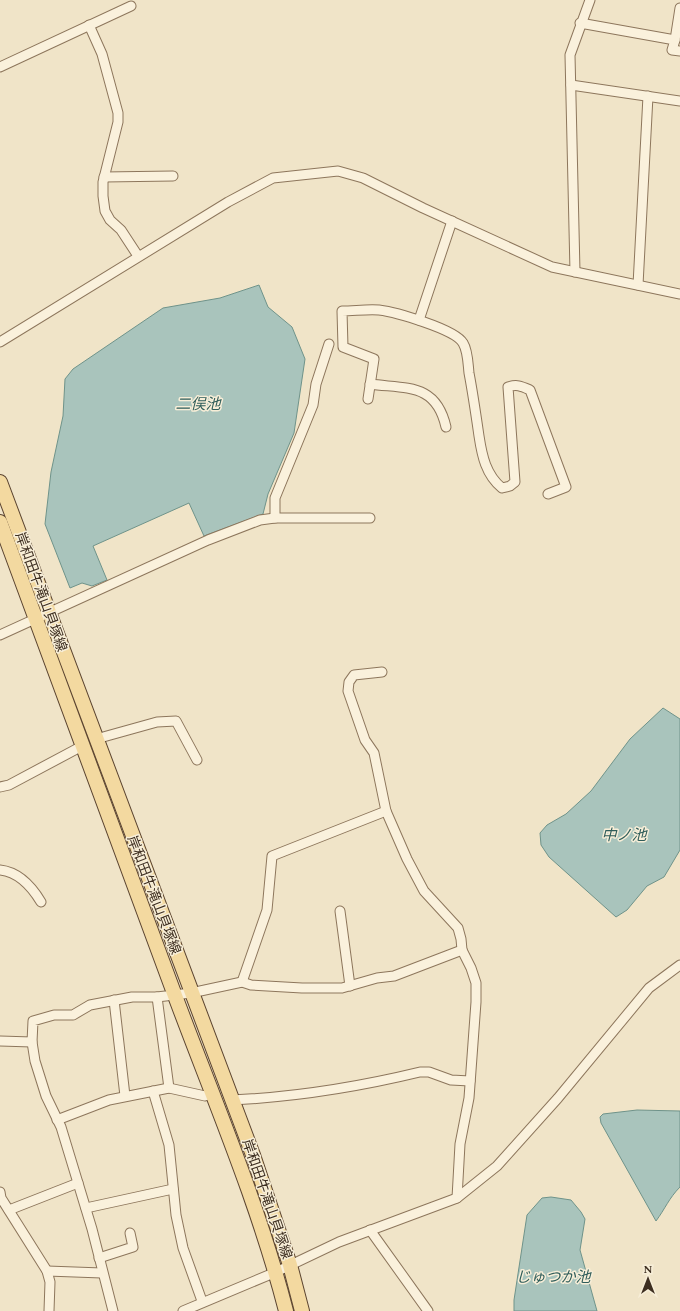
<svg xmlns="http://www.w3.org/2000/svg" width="680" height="1311" font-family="Spectral,'Noto Sans JP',serif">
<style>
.water{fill:#a9c4bc;stroke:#6f938a}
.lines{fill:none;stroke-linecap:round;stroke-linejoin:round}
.minor-casing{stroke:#8d765c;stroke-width:11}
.primary-casing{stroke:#5b4430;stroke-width:16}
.minor{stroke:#faf1dc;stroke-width:9}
.primary{stroke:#f3d9a0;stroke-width:14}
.labels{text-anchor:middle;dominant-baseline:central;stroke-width:3;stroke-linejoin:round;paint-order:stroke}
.street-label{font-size:14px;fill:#3d2e20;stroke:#f7eed8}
.water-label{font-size:15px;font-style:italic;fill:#2f5d5a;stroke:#f7eed8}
</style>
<rect width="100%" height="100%" fill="#f0e4c8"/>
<g class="water">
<path d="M259,285L268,307L292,327L305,359L294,433L268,494L263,514L204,536L189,503L93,546L107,580L92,586L82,583L70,588L45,524L51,472L63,416L65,379L73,369L163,308L220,298Z"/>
<path d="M663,708L680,719V850L664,877L647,886L627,910L616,917L549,857L541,845L540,833L547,825L566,814L591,791L630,739Z"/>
<path d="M637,1110L680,1111V1187C669,1198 665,1209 656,1221L601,1123L600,1117L603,1114Z"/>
<path d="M551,1197L571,1200L581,1212L585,1219L580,1250L597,1311H514V1300L527,1215L542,1198Z"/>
</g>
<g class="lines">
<g class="minor-casing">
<g id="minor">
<path d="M580,23L675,40L672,50L680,51"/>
<path d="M89,25L102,54L118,113V122L103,182V196L105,211L110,220L121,230L138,256"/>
<path d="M675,40L680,8"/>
<path d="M0,67L131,6"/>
<path d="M571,85L680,101"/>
<path d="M104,177L173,176"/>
<path d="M575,272L570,55L590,0"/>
<path d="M638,285L648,96"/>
<path d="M419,320L452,221"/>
<path d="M0,342L228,202L273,178L338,171L363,178L423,208L552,267L680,294"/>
<path d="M370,384C407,389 436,383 446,427"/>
<path d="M368,399L374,359L343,347L342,311C354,311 367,309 379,310C395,312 455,329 463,343C468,351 468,364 469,373C473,394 476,415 479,436C482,456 486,475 502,488L510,486L515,482L508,387C517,384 521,386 530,390L566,487L548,494"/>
<path d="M275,518V498L313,405L316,384L329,344"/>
<path d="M0,635L208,540L260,520L275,518H370"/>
<path d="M96,739L157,722L176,721L197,760"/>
<path d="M0,787L9,785L84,745"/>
<path d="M0,870C19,872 32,887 41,902"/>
<path d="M340,911L350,986"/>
<path d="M242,982L267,910L272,856L386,811"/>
<path d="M157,997L169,1088"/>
<path d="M114,1000L125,1096"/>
<path d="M0,1041L32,1042L33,1021L54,1015H73L90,1005L132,997H157L191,993L242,982L251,985L302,988H342L377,978L394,976L462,950L461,939L458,928L424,891L407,859L386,811L374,753L365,740L348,691L349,682L354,675L382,672"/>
<path d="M32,1042L35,1061L46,1096L61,1127L92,1229L113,1311"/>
<path d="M153,1091L169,1145L176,1215L183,1248L202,1301"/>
<path d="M232,1100C295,1097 358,1087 420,1072H429L451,1080L470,1081"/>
<path d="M57,1120L109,1100L169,1088L205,1096L213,1094"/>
<path d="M0,1192L1,1198L47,1271L50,1282L49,1311"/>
<path d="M457,1198L460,1144L469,1098L476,1002V983L471,968L462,950"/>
<path d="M86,1208L173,1189"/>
<path d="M9,1210L78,1183"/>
<path d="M370,1230L428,1311"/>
<path d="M99,1258L133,1247L130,1233"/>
<path d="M47,1271L102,1273"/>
<path d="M183,1311L276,1272L339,1242L457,1198L497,1166L558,1098L649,988L680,965"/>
</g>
</g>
<g class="primary-casing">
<g id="primary">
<path d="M0,482L253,1155L290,1265L302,1311"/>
<path d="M0,522C58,679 116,836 174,993C213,1098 258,1202 286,1311"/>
</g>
</g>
<use href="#minor" class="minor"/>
<use href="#primary" class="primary"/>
</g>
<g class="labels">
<g class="street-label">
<text transform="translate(41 592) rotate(70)">岸和田牛滝山貝塚線</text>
<text transform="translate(154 895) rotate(69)">岸和田牛滝山貝塚線</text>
<text transform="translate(267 1199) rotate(71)">岸和田牛滝山貝塚線</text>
</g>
<g class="water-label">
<text x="198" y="404">二俣池</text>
<text x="624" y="835">中ノ池</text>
<text x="553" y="1277">じゅつか池</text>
</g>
</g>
<g transform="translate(648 1279)" stroke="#f7eed8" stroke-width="3" paint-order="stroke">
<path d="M0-3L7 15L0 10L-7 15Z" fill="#3d2e20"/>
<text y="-6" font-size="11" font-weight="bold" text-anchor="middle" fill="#3d2e20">N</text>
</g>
</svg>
